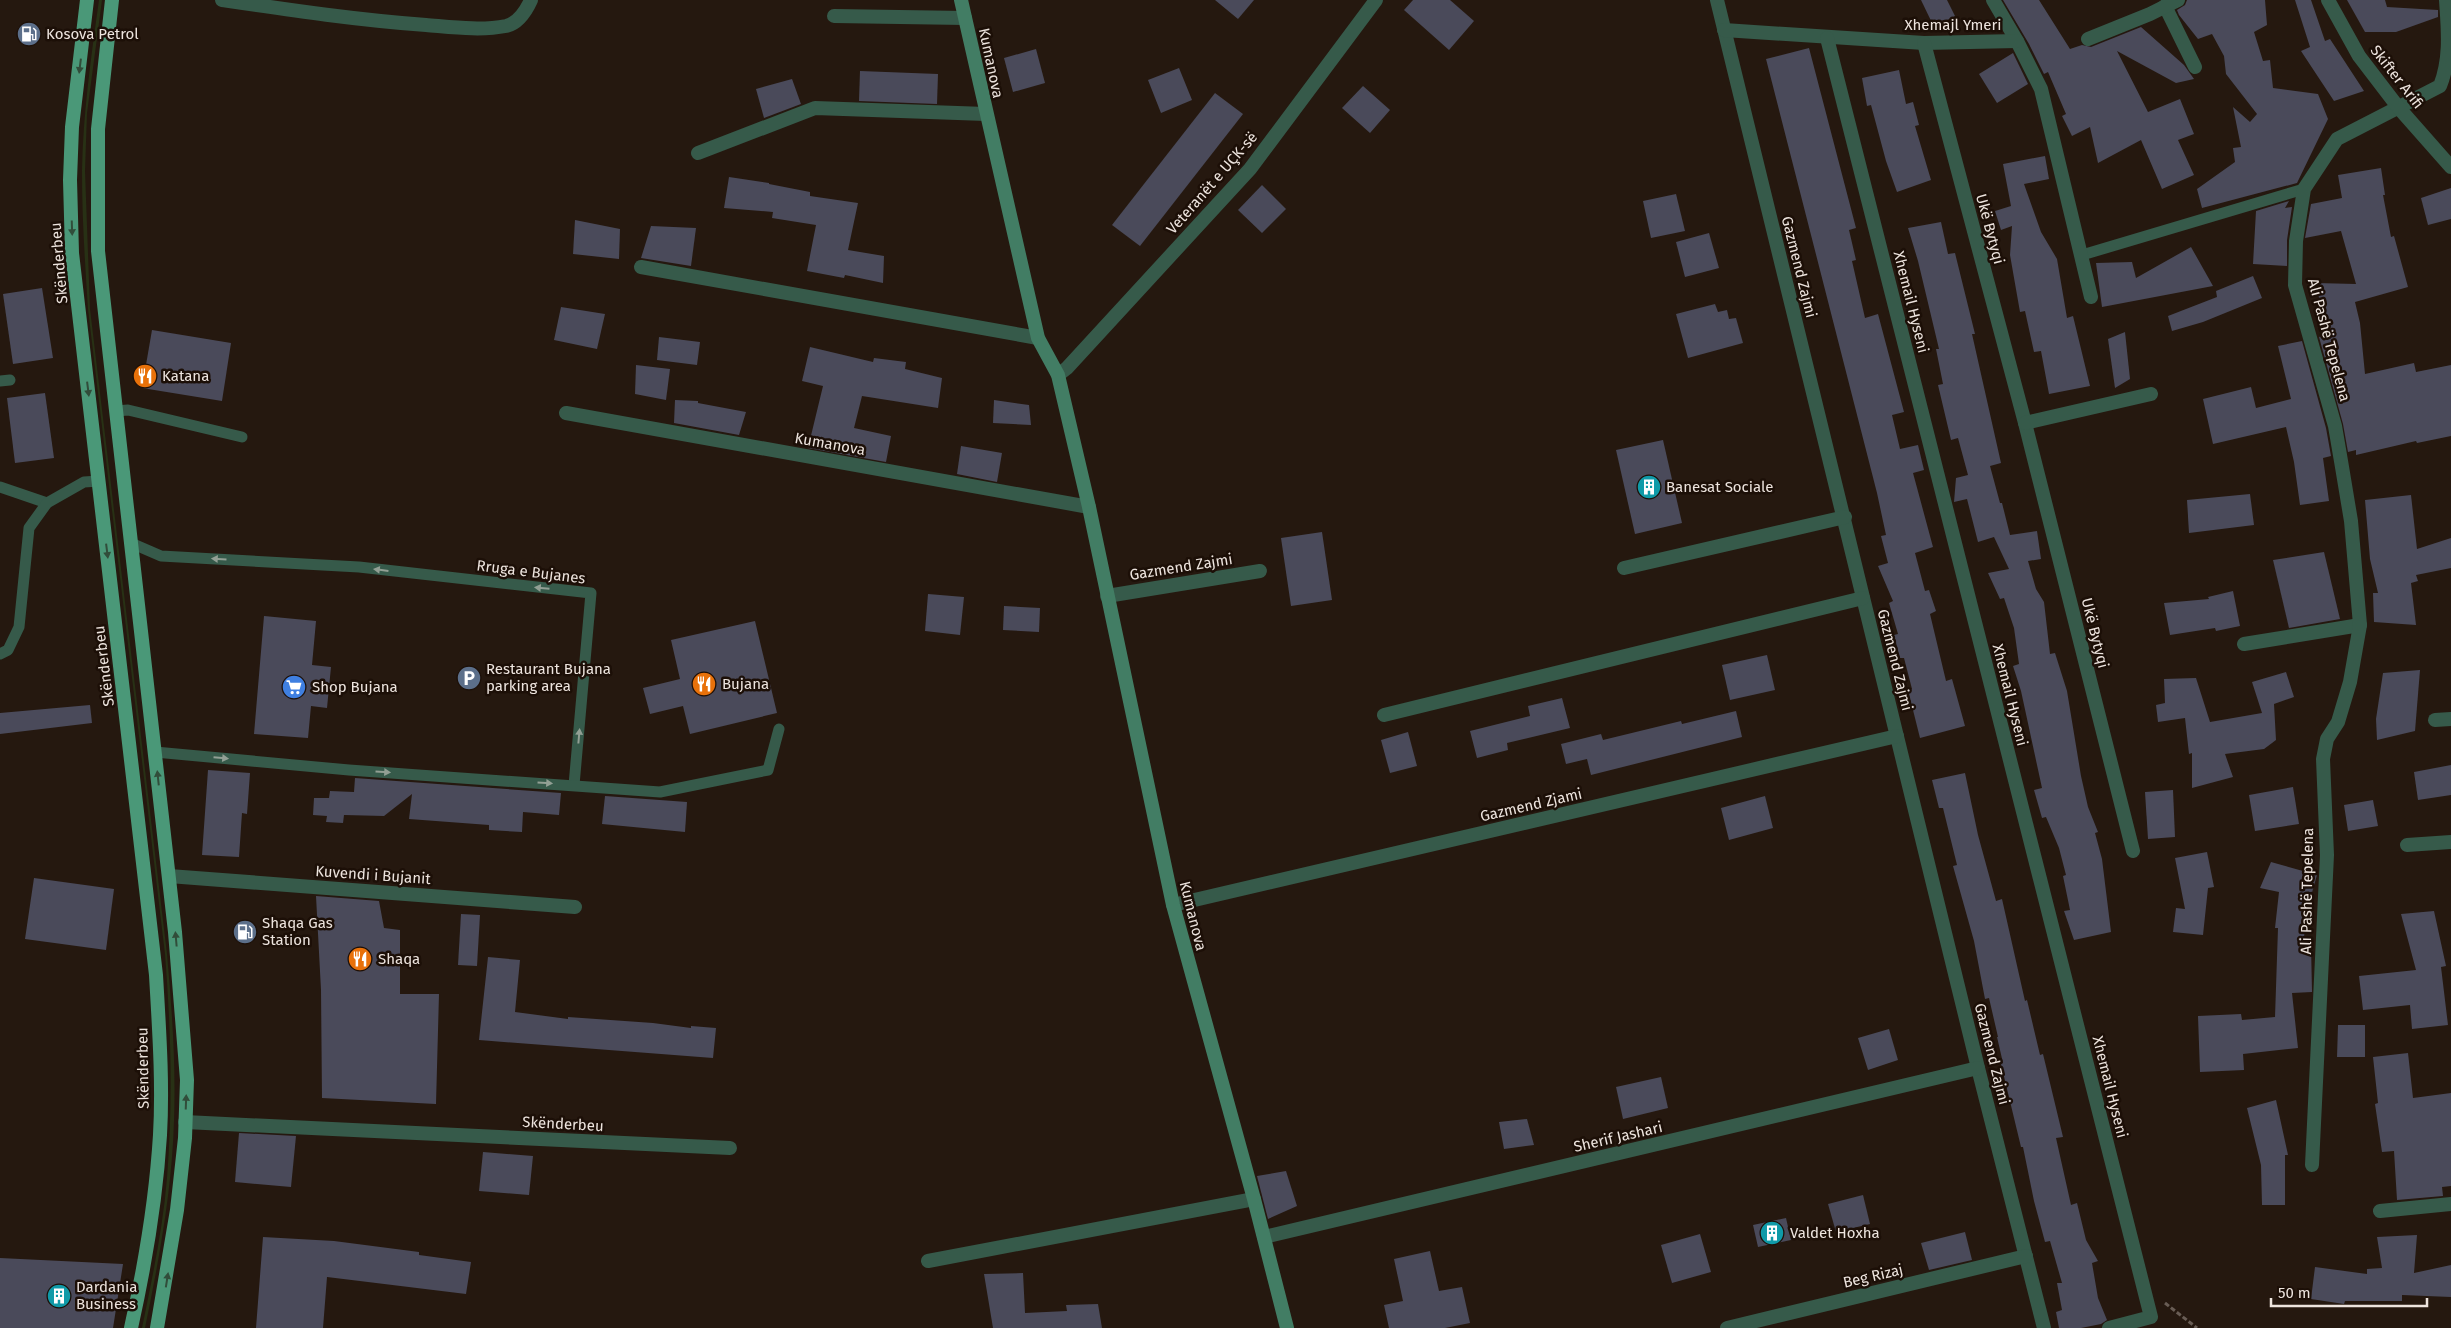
<svg xmlns="http://www.w3.org/2000/svg" width="2451" height="1328" font-family="'Fira Sans',sans-serif">
<style>
.green{fill:#283115}
.building{fill:#4a4a5a}
.lines{fill:none;stroke-linecap:round;stroke-linejoin:round}
.path{stroke:#685c54;stroke-width:3;stroke-dasharray:5 2.5;stroke-linecap:butt}
.service{stroke:#365a4a;stroke-width:11}
.minor{stroke:#365a4a;stroke-width:14}
.tertiary{stroke:#365a4a;stroke-width:14}
.secondary{stroke:#427d64;stroke-width:14}
.primary{stroke:#4a9878;stroke-width:14}
.oneway{fill:#314d3a}
.oneway2{fill:#929f94}
.labels{text-anchor:middle;dominant-baseline:central;stroke-width:5;stroke-linejoin:round;paint-order:stroke}
.street-label{font-size:15px;fill:#ede4de;stroke:#1c0f07}
.poi-label{font-size:15px;fill:#ede4de;stroke:#1c0f07;text-anchor:start}
</style>
<rect width="100%" height="100%" fill="#25180f"/>
<path class="green" d="M99,0H102L87,113L85,171L90,309L167,954C172,1009 176,1065 174,1121C172,1190 159,1260 145,1328H142C152,1279 163,1228 167,1178C173,1103 171,1029 165,954L88,309C85,263 82,218 82,171C83,114 91,57 99,0Z"/>
<g class="building">
<path d="M1215,0H1254L1238,19Z"/>
<path d="M1413,0H1450L1474,21L1449,50L1404,10Z"/>
<path d="M1921,0H1947L1955,16L1934,27Z"/>
<path d="M2003,0H2039L2070,49L2082,45L2091,47L2141,27L2184,65L2194,79L2176,83L2117,51L2148,112L2180,99L2194,134L2178,140L2194,175L2162,189L2141,140L2098,163L2090,127L2072,136L2062,116L2066,114L2048,72L2044,74L2029,44Z"/>
<path d="M2187,0H2265L2267,25L2254,32L2263,61L2270,60L2273,88L2318,94L2328,119L2297,183L2202,208L2197,189L2235,162L2233,148L2241,147L2233,107L2250,122L2257,114L2226,74L2224,56L2212,34L2198,39L2179,15L2177,10L2185,5Z"/>
<path d="M2295,0H2311L2325,41L2330,39L2364,91L2334,101L2301,51L2310,47Z"/>
<path d="M2347,0H2385L2387,7L2438,10V17L2396,32H2365Z"/>
<path d="M1809,48L1856,228L1849,230L1856,260L1852,261L1865,318L1878,314L1904,412L1892,415L1900,449L1918,445L1924,470L1913,473L1933,547L1915,553L1925,591L1929,590L1936,611L1930,614L1946,681L1952,679L1965,726L1920,738L1908,690L1912,689L1904,658H1900L1894,635L1898,634L1889,603L1893,601L1878,566L1888,563L1881,536L1886,535L1877,493L1766,59Z"/>
<path d="M1036,49L1045,83L1013,92L1004,58Z"/>
<path d="M2013,53L2028,84L1997,103L1979,74Z"/>
<path d="M1179,68L1192,100L1161,113L1148,80Z"/>
<path d="M1899,70L1906,104L1913,102L1919,125L1915,126L1931,180L1897,192L1886,161L1871,105L1867,106L1862,78Z"/>
<path d="M860,71L938,74L937,104L859,101Z"/>
<path d="M792,79L801,104L764,118L756,89Z"/>
<path d="M1363,86L1390,110L1370,133L1342,108Z"/>
<path d="M1215,93L1243,114L1140,246L1112,225Z"/>
<path d="M2045,156L2049,179L2024,184L2041,232L2057,259L2067,318L2073,316L2090,386L2049,394L2041,351L2034,352L2025,311L2020,312L2010,255L2012,226L2001,230L1995,211L2011,206L2003,164Z"/>
<path d="M2381,168L2385,195H2383L2391,237L2394,236L2408,287L2355,302L2360,323L2365,374L2414,363L2416,372L2451,365V436L2417,443L2416,441L2356,455V450L2348,452L2343,424L2319,337L2329,334L2315,283L2356,284L2341,231L2305,238L2311,204L2342,198L2338,175Z"/>
<path d="M729,177L769,183V184L810,192V196L858,203L848,250L884,256L883,283L845,275L844,278L807,271L816,225L772,218L773,212L724,208Z"/>
<path d="M1262,185L1286,209L1262,233L1238,210Z"/>
<path d="M2451,188V219L2428,225L2421,198Z"/>
<path d="M1676,194L1685,231L1651,238L1643,201Z"/>
<path d="M2289,201L2285,208L2292,207L2287,240V266L2253,264L2256,211Z"/>
<path d="M575,220L620,229L619,259L573,254Z"/>
<path d="M1941,222L1948,254L1955,253L1975,334H1972L2001,463L1990,466L2000,503H2002L2010,535L2037,531L2041,559L2028,561L2036,589L2044,602L2050,654L2055,653L2067,691L2081,776L2088,807L2098,832L2095,833L2102,859L2111,932L2074,940L2064,911L2070,910L2063,876L2066,875L2059,848L2046,817L2042,818L2034,790L2042,788L2021,691L2013,666L2019,664L2014,628L2004,598L2000,599L1988,573L2009,569L1994,537L1978,542L1967,499L1954,502L1956,478L1968,475L1958,438L1951,440L1938,385L1943,384L1936,349H1939L1918,261L1908,228Z"/>
<path d="M651,226L696,228L691,266L641,258Z"/>
<path d="M1709,233L1719,268L1685,277L1676,242Z"/>
<path d="M2191,247L2213,286L2102,307L2096,263L2132,262L2136,278Z"/>
<path d="M2253,276L2262,298L2203,322L2172,331L2168,316L2217,297L2216,291Z"/>
<path d="M42,288L53,358L13,364L3,294Z"/>
<path d="M1715,304L1718,312L1727,310L1729,319L1736,318L1743,343L1688,358L1676,314Z"/>
<path d="M561,307L605,314L597,349L554,340Z"/>
<path d="M152,330L231,343L222,401L142,388Z"/>
<path d="M2125,332L2130,379L2115,388L2108,339Z"/>
<path d="M659,337L700,342L697,365L657,360Z"/>
<path d="M2302,341L2326,428L2331,456L2323,458L2329,501L2300,505L2294,462L2286,427L2213,444L2203,399L2251,387L2256,408L2291,399L2278,346Z"/>
<path d="M810,347L873,362L874,358L906,362L905,369L942,378L938,408L862,396L854,428L891,436L886,462L808,448L823,386L802,381Z"/>
<path d="M636,365L670,369L666,400L635,394Z"/>
<path d="M45,393L54,458L15,463L7,398Z"/>
<path d="M675,400L698,401V403L746,412L739,435L674,423Z"/>
<path d="M994,400L1029,405L1031,425L993,423Z"/>
<path d="M1663,440L1682,523L1635,534L1616,450Z"/>
<path d="M961,446L1002,453L997,482L957,474Z"/>
<path d="M2250,494L2254,525L2189,533L2187,500Z"/>
<path d="M2411,495L2417,549L2451,538V568L2416,575L2418,581L2411,583L2416,625L2374,622L2373,593H2378L2370,559L2365,500Z"/>
<path d="M1322,532L1332,600L1291,606L1281,538Z"/>
<path d="M2324,552L2340,619L2289,628L2273,560Z"/>
<path d="M2233,591L2240,626L2216,631L2215,628L2170,635L2164,603L2209,599L2208,597Z"/>
<path d="M928,594L964,597L960,635L925,631Z"/>
<path d="M1004,606L1040,608L1039,632L1003,630Z"/>
<path d="M264,616L316,621L312,665L331,667L327,708L311,706L308,738L254,734Z"/>
<path d="M755,621L777,713L690,734L683,706L650,714L643,688L680,679L671,640Z"/>
<path d="M1767,655L1775,690L1730,700L1722,665Z"/>
<path d="M2420,670L2415,731L2377,740L2376,719L2383,673Z"/>
<path d="M2286,672L2294,697L2274,704L2276,740L2264,749L2225,754L2233,777L2192,788V753L2189,754L2185,718L2158,722L2156,705L2165,703L2164,679L2196,678L2210,722L2262,713L2252,682Z"/>
<path d="M1562,698L1570,728L1507,743L1508,750L1477,758L1470,731L1530,716L1528,706Z"/>
<path d="M90,705L92,723L0,734V713Z"/>
<path d="M1736,711L1742,737L1591,775L1587,759L1566,764L1561,744L1601,734L1603,740L1681,721L1682,724Z"/>
<path d="M1408,732L1417,766L1390,773L1381,740Z"/>
<path d="M2451,765V795L2418,800L2414,772Z"/>
<path d="M208,770L250,773L247,814L242,813L239,857L202,855Z"/>
<path d="M1965,773L1978,835L1996,901L2002,899L2025,1001L2027,1000L2040,1055L2043,1054L2063,1137L2056,1138L2071,1205L2077,1203L2086,1240L2098,1261L2092,1263L2098,1298L2107,1320L2101,1324L2081,1328H2059L2056,1312L2062,1310L2057,1283H2062L2050,1241L2045,1242L2034,1201L2023,1147H2021L2001,1064L2003,1063L1997,1037H1998L1989,998L1985,999L1974,941L1953,866L1957,865L1943,808H1939L1932,780Z"/>
<path d="M355,778L561,793L559,815L523,812L522,832L489,830V825L409,819L412,794L384,816L344,815L343,823L326,822L327,816L313,815L314,798H329L330,791L354,792Z"/>
<path d="M2293,787L2299,824L2255,831L2249,795Z"/>
<path d="M2173,790L2175,837L2148,839L2145,792Z"/>
<path d="M605,796L687,802L685,832L602,824Z"/>
<path d="M1765,796L1773,828L1729,840L1721,808Z"/>
<path d="M2373,800L2378,826L2348,831L2344,805Z"/>
<path d="M2207,852L2214,887L2208,888L2203,935L2173,932L2176,908L2185,909L2175,858Z"/>
<path d="M2271,862L2317,875L2307,910L2303,946L2311,945L2312,992L2292,993L2298,1048L2243,1054L2244,1070L2200,1072L2198,1016L2241,1014L2242,1020L2275,1017L2278,928H2275L2279,892L2260,888Z"/>
<path d="M34,878L114,889L106,950L25,939Z"/>
<path d="M316,896L379,901L384,928L400,930V994H439L436,1104L322,1098L321,990Z"/>
<path d="M2434,911L2446,966L2441,967L2448,1025L2412,1029L2410,1005L2363,1010L2359,976L2416,970L2401,914Z"/>
<path d="M461,914L480,915L477,966L458,965Z"/>
<path d="M488,957L520,960L515,1012L568,1019V1017L653,1023L691,1028V1026L716,1028L713,1058L479,1040Z"/>
<path d="M2338,1025H2365V1057H2337Z"/>
<path d="M1889,1029L1898,1060L1868,1070L1858,1038Z"/>
<path d="M2408,1053L2413,1098L2451,1093V1186L2442,1187L2443,1196L2397,1200L2394,1151L2382,1152L2375,1104L2378,1103L2373,1057Z"/>
<path d="M1661,1077L1668,1108L1623,1119L1616,1087Z"/>
<path d="M2276,1100L2288,1155H2285V1205H2262L2261,1165L2247,1108Z"/>
<path d="M1527,1119L1534,1145L1504,1149L1499,1122Z"/>
<path d="M239,1133L296,1136L291,1187L235,1182Z"/>
<path d="M483,1152L533,1156L529,1195L479,1191Z"/>
<path d="M1286,1171L1297,1206L1268,1219L1257,1176Z"/>
<path d="M1863,1195L1870,1224L1836,1232L1828,1204Z"/>
<path d="M1786,1218L1791,1240L1758,1247L1753,1225Z"/>
<path d="M1965,1232L1972,1260L1929,1270L1921,1243Z"/>
<path d="M1700,1234L1711,1272L1672,1283L1661,1245Z"/>
<path d="M2417,1235L2414,1273L2451,1265V1297L2402,1295V1301H2345L2344,1304L2311,1299L2315,1267L2367,1274V1269L2382,1268L2377,1237Z"/>
<path d="M263,1237L334,1241L419,1252V1255L471,1262L466,1294L327,1277L323,1328H256Z"/>
<path d="M1430,1251L1439,1291L1462,1287L1470,1323L1445,1328H1389L1384,1305L1403,1301L1394,1259Z"/>
<path d="M0,1258L123,1264L113,1328H0Z"/>
<path d="M1023,1273L1025,1313L1067,1311L1066,1305L1098,1304L1102,1328H993L984,1274Z"/>
</g>
<g class="lines">
<path class="path" d="M2165,1303L2197,1328"/>
<g class="service">
<path d="M2082,255L2304,189"/>
<path d="M0,381L10,380"/>
<path d="M116,411L128,410L242,437"/>
<path d="M0,487L47,503"/>
<path d="M131,543L161,556L359,567L591,593L574,785"/>
<path d="M0,654L8,650L19,627L29,528L47,503L84,482L99,481"/>
<path d="M155,752L349,770L660,792L768,770L779,729"/>
</g>
<g class="minor">
<path d="M222,0C290,10 357,20 426,25C451,27 480,31 506,26C519,23 526,11 531,0"/>
<path d="M1717,0L1978,1068L2044,1328"/>
<path d="M1993,0L2017,41L2041,89L2091,297"/>
<path d="M2165,6L2195,67"/>
<path d="M834,16L965,18"/>
<path d="M1724,30L1924,43L2017,41"/>
<path d="M1827,38L2151,1317L2109,1328"/>
<path d="M2088,39L2150,14L2178,0"/>
<path d="M1924,43L2025,423L2133,851"/>
<path d="M698,153L815,108L986,114"/>
<path d="M641,267L1038,338"/>
<path d="M1058,375L1067,368L1250,169L1376,0"/>
<path d="M566,413L1089,507"/>
<path d="M2025,423L2151,394"/>
<path d="M1624,568L1845,517"/>
<path d="M1107,596L1260,571"/>
<path d="M2244,644L2360,625"/>
<path d="M1384,715L1863,598"/>
<path d="M2435,720L2451,719"/>
<path d="M2407,845L2451,842"/>
<path d="M169,876L575,907"/>
<path d="M1173,905L1897,736"/>
<path d="M185,1122L730,1148"/>
<path d="M2312,1165L2327,855L2323,759L2327,739L2338,722L2350,682L2360,625L2351,521L2341,461L2335,426L2295,285L2296,241L2304,189L2337,139L2440,86C2451,58 2448,30 2446,0"/>
<path d="M2380,1211L2451,1204"/>
<path d="M1264,1237L1978,1068"/>
<path d="M928,1261L1254,1199"/>
<path d="M1727,1328L2026,1256"/>
</g>
<path class="tertiary" d="M2328,0L2359,56L2398,107L2451,167"/>
<path class="secondary" d="M961,0L1038,338L1058,375L1089,507L1173,905L1254,1199L1287,1328"/>
<g class="primary">
<path d="M87,0L72,127L70,180L72,253L156,975C159,1028 163,1082 160,1135C156,1200 145,1265 131,1328"/>
<path d="M112,0L98,129V251L175,932L187,1080L185,1138L177,1210L157,1328"/>
</g>
</g>
<defs><path id="oneway-solid" d="M-6-.8H1V-3.2L6.5 0L1 3.2V.8H-6Z" transform="scale(1.25)"/></defs>
<g class="oneway">
<use href="#oneway-solid" transform="translate(80 66) rotate(97)"/>
<use href="#oneway-solid" transform="translate(72 228) rotate(88)"/>
<use href="#oneway-solid" transform="translate(88 389) rotate(83)"/>
<use href="#oneway-solid" transform="translate(107 551) rotate(83)"/>
<use href="#oneway-solid" transform="translate(158 778) rotate(-96)"/>
<use href="#oneway-solid" transform="translate(176 939) rotate(-95)"/>
<use href="#oneway-solid" transform="translate(186 1102) rotate(-88)"/>
<use href="#oneway-solid" transform="translate(167 1280) rotate(-81)"/>
</g>
<g class="oneway2">
<use href="#oneway-solid" transform="translate(219 559) rotate(-177)"/>
<use href="#oneway-solid" transform="translate(381 570) rotate(-173)"/>
<use href="#oneway-solid" transform="translate(542 588) rotate(-175)"/>
<use href="#oneway-solid" transform="translate(579 736) rotate(-85)"/>
<use href="#oneway-solid" transform="translate(221 758) rotate(5)"/>
<use href="#oneway-solid" transform="translate(383 772) rotate(3)"/>
<use href="#oneway-solid" transform="translate(545 783) rotate(4)"/>
</g>
<defs>
<g id="fuel-disc" transform="scale(1.25)"><circle r="9.5" fill="#5c6f8a" stroke="#1c0f07"/><path d="M-5.5-6h7V0h2V4h1.3V-2.5L3-4.5l.8-.8L6-3V5H2.5V1h-1V6h-7ZM-4.2-4.7v3.2H.2V-4.7Z" fill="#fff"/></g>
<g id="restaurant-disc" transform="scale(1.25)"><circle r="9.5" fill="#e8710a" stroke="#1c0f07"/><path d="M-5-6h1v4h1v-4h1v4h1v-4h1v5L-1.5 .5V6h-2V.5L-5-1ZM5-6V6H3V1.5H1.5Q1.5-4 5-6Z" fill="#fff"/></g>
<g id="building-disc" transform="scale(1.25)"><circle r="9.5" fill="#0f9aa8" stroke="#1c0f07"/><path d="M-4-6H4V6H1V3H-1V6H-4ZM-2.5-4.3h1.7v1.8h-1.7ZM.8-4.3h1.7v1.8H.8ZM-2.5-1h1.7V.8h-1.7ZM.8-1h1.7V.8H.8Z" fill="#fff"/></g>
<g id="parking-disc" transform="scale(1.25)"><circle r="9.5" fill="#5c6f8a" stroke="#1c0f07"/><path d="M-3.5-5.5H1a3.5 3.5 0 0 1 0 7H-1V5.5H-3.5ZM-1-3.4V-.6H.8a1.4 1.4 0 0 0 0-2.8Z" fill="#fff"/></g>
<g id="supermarket-disc" transform="scale(1.25)"><circle r="9.5" fill="#3f7fe0" stroke="#1c0f07"/><path d="M-6-5.5h2.5l.6 2H6L4.5 2H-2.5L-4.4-4H-6ZM-1.5 3.2a1.3 1.3 0 1 0 .1 0ZM3 3.2a1.3 1.3 0 1 0 .1 0Z" fill="#fff"/></g>
</defs>
<g fill-rule="evenodd">
<use href="#fuel-disc" x="29" y="34"/>
<use href="#restaurant-disc" x="145" y="376"/>
<use href="#building-disc" x="1649" y="487"/>
<use href="#parking-disc" x="469" y="678"/>
<use href="#restaurant-disc" x="704" y="684"/>
<use href="#supermarket-disc" x="294" y="687"/>
<use href="#fuel-disc" x="245" y="932"/>
<use href="#restaurant-disc" x="360" y="959"/>
<use href="#building-disc" x="1772" y="1233"/>
<use href="#building-disc" x="59" y="1296"/>
</g>
<g class="labels">
<g class="street-label">
<text x="1953" y="25">Xhemajl Ymeri</text>
<text transform="translate(991 63) rotate(78)">Kumanova</text>
<text transform="translate(2397 77) rotate(52)">Skifter Arifi</text>
<text transform="translate(1212 183) rotate(-49)">Veteranët e UÇK-së</text>
<text transform="translate(1990 229) rotate(75)">Ukë Bytyqi</text>
<text transform="translate(59 263) rotate(-95)">Skënderbeu</text>
<text transform="translate(1799 267) rotate(76)">Gazmend Zajmi</text>
<text transform="translate(1911 302) rotate(76)">Xhemail Hyseni</text>
<text transform="translate(2329 340) rotate(75)">Ali Pashë Tepelena</text>
<text transform="translate(830 444) rotate(10)">Kumanova</text>
<text transform="translate(1181 567) rotate(-9)">Gazmend Zajmi</text>
<text transform="translate(531 572) rotate(7)">Rruga e Bujanes</text>
<text transform="translate(2095 633) rotate(76)">Ukë Bytyqi</text>
<text transform="translate(1895 660) rotate(76)">Gazmend Zajmi</text>
<text transform="translate(104 666) rotate(-97)">Skënderbeu</text>
<text transform="translate(2010 695) rotate(76)">Xhemail Hyseni</text>
<text transform="translate(1531 805) rotate(-13)">Gazmend Zjami</text>
<text transform="translate(373 875) rotate(4)">Kuvendi i Bujanit</text>
<text transform="translate(2307 891) rotate(-89)">Ali Pashë Tepelena</text>
<text transform="translate(1193 916) rotate(76)">Kumanova</text>
<text transform="translate(1992 1054) rotate(76)">Gazmend Zajmi</text>
<text transform="translate(143 1068) rotate(-91)">Skënderbeu</text>
<text transform="translate(2110 1087) rotate(76)">Xhemail Hyseni</text>
<text transform="translate(563 1124) rotate(3)">Skënderbeu</text>
<text transform="translate(1618 1137) rotate(-13)">Sherif Jashari</text>
<text transform="translate(1873 1276) rotate(-13)">Beg Rizaj</text>
</g>
<g class="poi-label">
<text x="46" y="34">Kosova Petrol</text>
<text x="162" y="376">Katana</text>
<text x="1666" y="487">Banesat Sociale</text>
<text x="486" y="669">Restaurant Bujana<tspan x="486" dy="17">parking area</tspan></text>
<text x="722" y="684">Bujana</text>
<text x="312" y="687">Shop Bujana</text>
<text x="262" y="923">Shaqa Gas<tspan x="262" dy="17">Station</tspan></text>
<text x="378" y="959">Shaqa</text>
<text x="1790" y="1233">Valdet Hoxha</text>
<text x="76" y="1287">Dardania<tspan x="76" dy="17">Business</tspan></text>
</g>
</g>
<path d="M2271 1298v8h156v-8" fill="none" stroke="#ede4de" stroke-width="2.5"/>
<text x="2278" y="1298" font-size="15" fill="#ede4de" stroke="#1c0f07" stroke-width="4" paint-order="stroke">50 m</text>
</svg>
